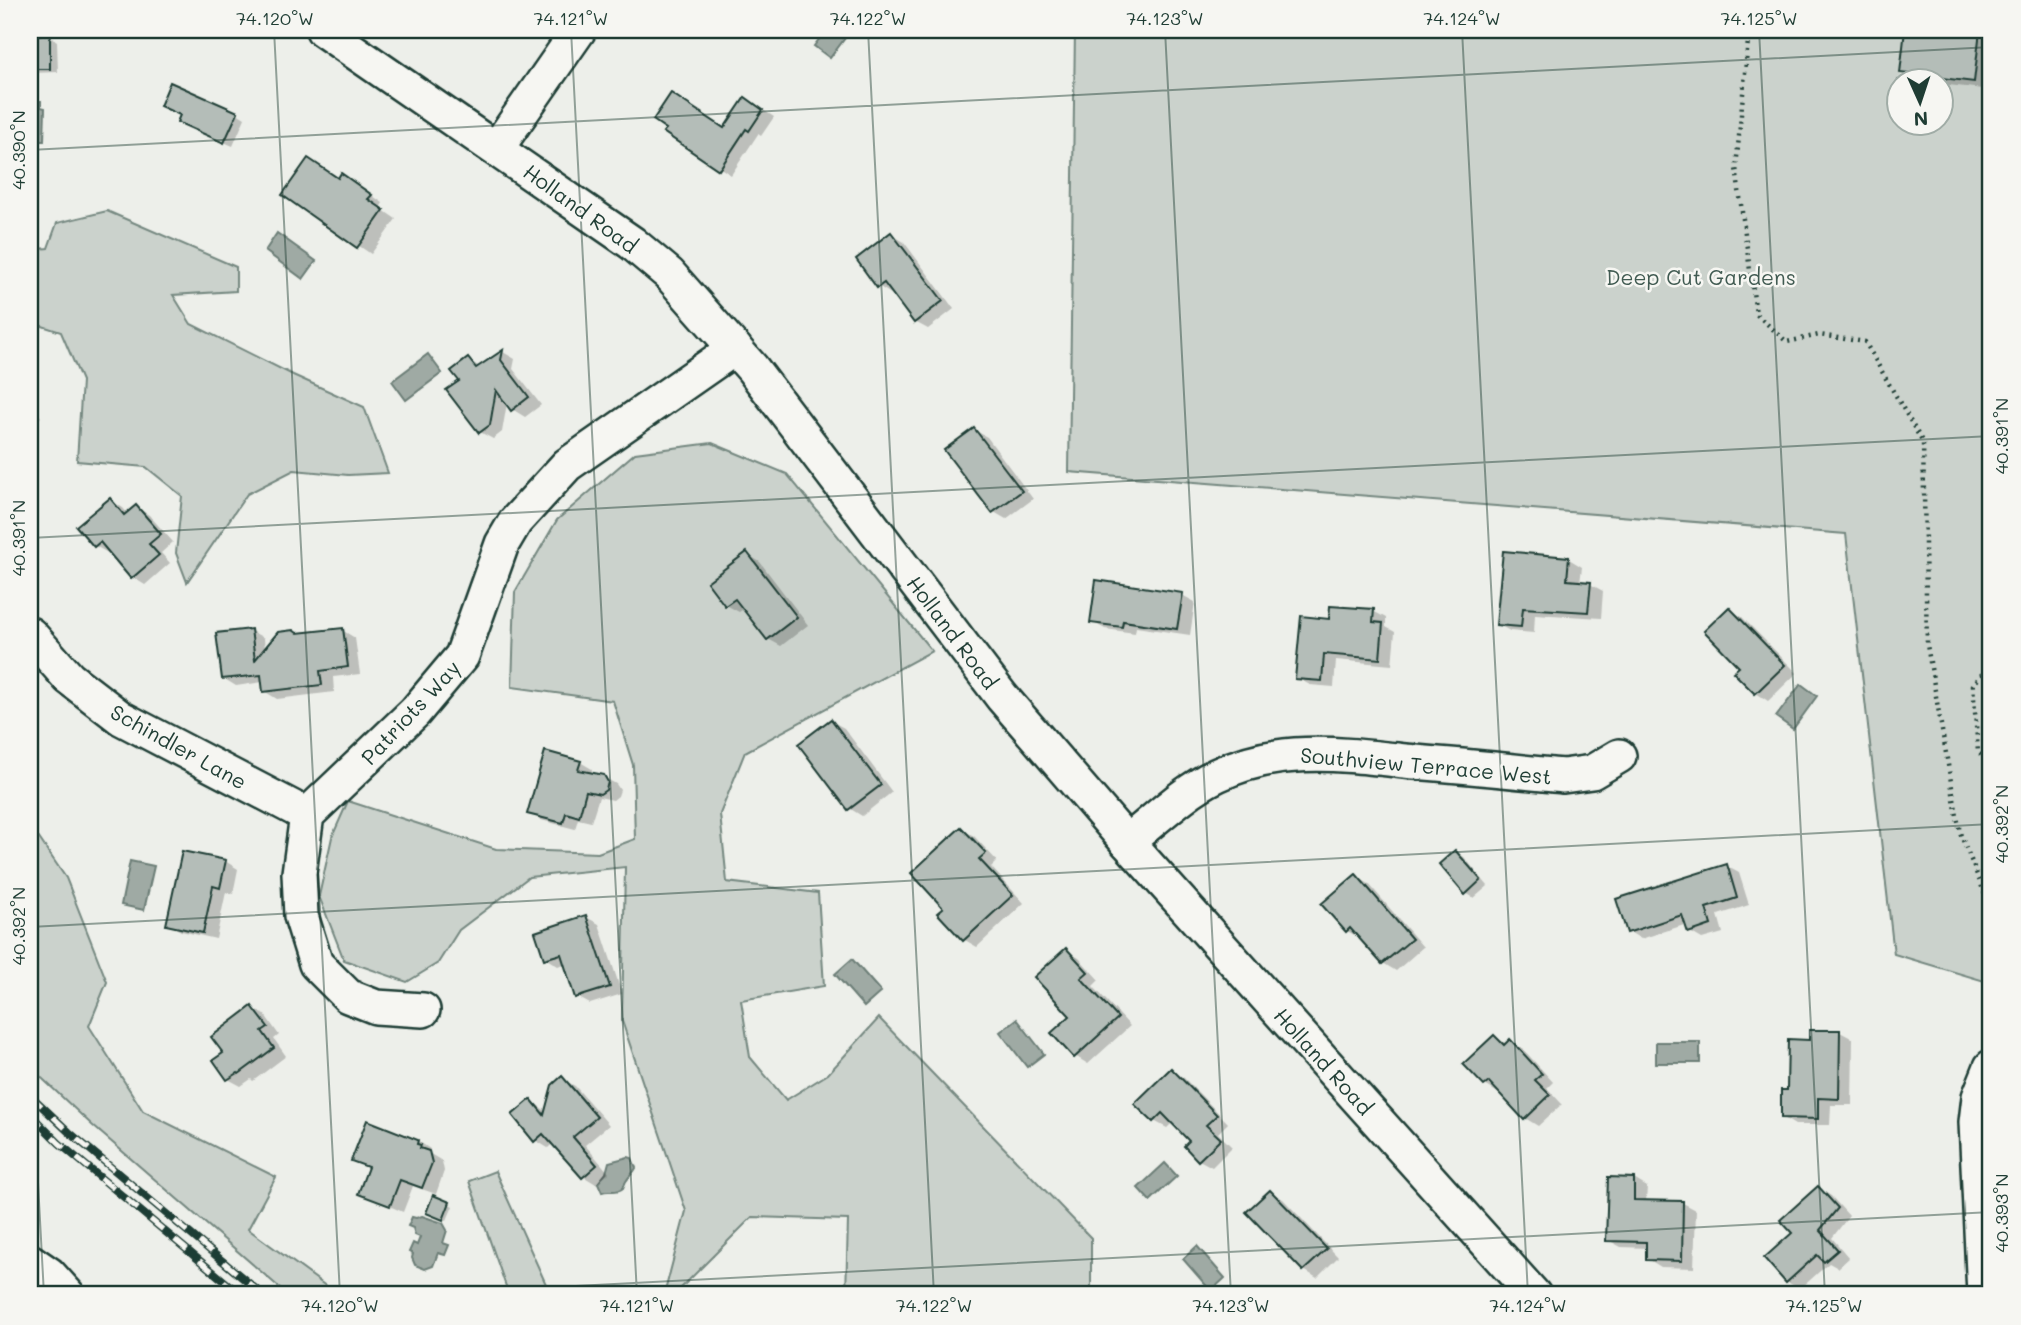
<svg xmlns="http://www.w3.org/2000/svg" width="2021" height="1325" font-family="Mali,sans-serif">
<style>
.green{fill:#cbd2cc;stroke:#758880;stroke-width:2;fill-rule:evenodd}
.water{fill:#9faaa4;stroke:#6c7e77;stroke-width:2}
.shadow{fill:#0003}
.building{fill:#b4bdb8;stroke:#1f3d34;stroke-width:2}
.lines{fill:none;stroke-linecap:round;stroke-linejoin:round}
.minor-casing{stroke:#1f3d34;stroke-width:38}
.path{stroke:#1f3d34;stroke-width:4.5;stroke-dasharray:2 5;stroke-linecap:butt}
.minor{stroke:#f6f6f2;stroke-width:33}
.rail-casing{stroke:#1f3d34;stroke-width:8}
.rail{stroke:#f6f6f2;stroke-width:5;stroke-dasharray:16;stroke-linecap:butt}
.ticks{fill:none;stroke:#1f3d34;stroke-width:2;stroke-opacity:0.45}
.labels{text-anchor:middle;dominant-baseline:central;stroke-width:5;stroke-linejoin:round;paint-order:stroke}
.street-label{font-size:21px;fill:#1f3d34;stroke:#f6f6f2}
.park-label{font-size:21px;fill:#415b52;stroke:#f6f6f2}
.neatline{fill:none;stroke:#1f3d34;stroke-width:2.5}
.ticks-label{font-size:18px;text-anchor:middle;fill:#1f3d34}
</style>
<rect width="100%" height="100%" fill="#edefea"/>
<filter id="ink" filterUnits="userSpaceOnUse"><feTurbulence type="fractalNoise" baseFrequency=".0143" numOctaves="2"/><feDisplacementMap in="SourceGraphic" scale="14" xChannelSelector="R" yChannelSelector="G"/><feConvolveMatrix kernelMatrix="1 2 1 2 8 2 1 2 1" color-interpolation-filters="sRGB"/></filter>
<g filter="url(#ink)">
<g class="green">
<path d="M1075,30H1991V983L1894,954L1846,534L1069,472ZM1898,80H1940V122H1898Z"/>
<path d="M107,211L236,267V291L173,295L191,324L293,375L364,407L388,473L348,475L294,470L247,494L187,582L176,553L182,496L146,467L77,461L82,381L61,332L30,322V250L48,248L57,223Z"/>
<path d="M712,443L787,474L932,651L745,752L720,814L727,882L818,893L824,986L741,1000L750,1057L786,1100L828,1074L879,1018L1091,1238V1295H846L848,1220L752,1217L680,1289L677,1295H664L686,1211L622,1021L625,867L529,877L459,930L438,963L407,982L344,960L319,896L332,837L348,801L496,849L598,853L635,839L633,765L613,701L512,687L515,592L557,520L635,453Z"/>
<path d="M30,825L66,878L107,982L89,1026L143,1111L276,1177L248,1229L338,1295H288L92,1125L30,1067Z"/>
<path d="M495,1171L549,1291L560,1295H509L469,1181Z"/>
</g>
<g class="water">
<path d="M826,30H851L830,58L814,46Z"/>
<path d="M30,101H41V107L45,108L44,141H30Z"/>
<path d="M277,233L316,261L303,279L265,251Z"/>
<path d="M428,354L442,373L406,400L392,381Z"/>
<path d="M1801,684L1817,696L1793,729L1776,717Z"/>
<path d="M130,861L154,866L144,910L121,905Z"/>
<path d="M852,959L881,992L864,1007L835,974Z"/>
<path d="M1017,1019L1044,1054L1027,1067L1000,1032Z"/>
<rect x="1656" y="1042" width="44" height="21"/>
<path d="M628,1157L632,1158L636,1168C632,1176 627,1176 623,1188C616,1194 609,1189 602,1192L598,1183L606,1173L609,1162Z"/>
<path d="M1165,1163L1177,1176L1150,1201L1138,1188Z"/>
<path d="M422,1216L443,1223L447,1230L443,1243L449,1245L445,1255L438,1253L433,1266L425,1269L415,1265L412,1258L413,1254L409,1252L413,1243L417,1245L420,1237L415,1235L413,1228L408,1226L412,1217L416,1218Z"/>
<path d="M1197,1246L1225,1278L1211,1291L1183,1259Z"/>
</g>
<g class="shadow">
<path d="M1907,30H1991V90L1940,84V80H1917L1902,72Z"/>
<path d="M30,36H49L57,41L58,72L30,73Z"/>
<path d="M757,106L774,117L761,136L758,134L731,175L666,132L668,128L725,130Z"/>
<path d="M237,113L245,118L233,146L187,126Z"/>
<path d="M339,179L354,183L383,203L380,208L396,219L371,254L284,195Z"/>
<path d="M891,234L904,242L954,309L928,329L915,322L893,293L891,294L878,286Z"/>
<path d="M503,352L515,359L513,369L541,405L525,417L512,409L507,403L502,432L493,439L480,432L461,381L468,360L480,367Z"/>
<path d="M30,405L41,417L30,427Z"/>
<path d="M974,430L987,437L1033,499L1006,519L994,512Z"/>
<path d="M110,500L123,508L128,514L136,507L149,515L173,542L161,553L170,563L145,585L132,577L110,552L108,553L95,546Z"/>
<path d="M1504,553L1569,559L1582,567L1580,583L1590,584L1603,591L1601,618L1535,614L1534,633L1510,631L1497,624Z"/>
<path d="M747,554L760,562L808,625L781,646L768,639L745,608L739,612L726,605Z"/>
<path d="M1182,595L1195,602L1190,635L1136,627L1135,633L1105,629L1092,622Z"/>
<path d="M1729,609L1742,617L1797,673L1768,701L1756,693L1741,667Z"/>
<path d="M1373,611L1386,618V627L1395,632L1392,665L1336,660L1334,687L1310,685L1297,678L1331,620Z"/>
<path d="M342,630L355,638L360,674L333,677L334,692L277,699L264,691L263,682L236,686L223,678L251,631L264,638L265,650L298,635Z"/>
<path d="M831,721L844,728L892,792L862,816L849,808Z"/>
<path d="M580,762L592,769L591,775L603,777L616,784L620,790L618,796L613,800L599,797L591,822L578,819L575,829L541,820L529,813Z"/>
<path d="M961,829L974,836L997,861L991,867L1024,903L977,947L965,940L946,908Z"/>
<path d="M1456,852L1464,857L1488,886L1474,898L1466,893Z"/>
<path d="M225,861L238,869L233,894L226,892L216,939L181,931L168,924Z"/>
<path d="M1726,866L1739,873L1749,905L1718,915L1723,933L1702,939L1690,932L1687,924L1641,939L1628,931Z"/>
<path d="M1356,876L1369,884L1423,947L1396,971L1383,963L1360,938L1347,931Z"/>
<path d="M586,917L599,924L622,994L590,1004L577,997L566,963L558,966L545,958Z"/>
<path d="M1066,951L1079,958L1099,980L1093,986L1130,1026L1088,1064L1075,1056Z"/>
<path d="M252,1008L265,1015L279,1035L274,1039L286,1056L253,1081L251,1079L241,1086L228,1079L225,1053Z"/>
<path d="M1840,1032L1853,1039L1852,1105H1831L1830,1125H1795L1782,1117L1789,1091L1810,1041Z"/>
<path d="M1494,1037L1507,1044L1510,1041L1523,1049L1553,1082L1547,1088L1562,1104L1538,1126L1525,1118L1499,1091L1498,1093L1485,1085Z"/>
<path d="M1171,1070L1184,1078L1228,1123L1218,1133L1232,1147L1212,1167L1199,1160L1192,1141L1173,1122L1167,1128L1154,1121Z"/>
<path d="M562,1079L575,1086L609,1125L585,1145L609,1173L596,1184L583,1176L553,1143L548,1148L535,1140L532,1101L547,1112Z"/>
<path d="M418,1141L430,1149L429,1152L432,1155L442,1161L444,1171L436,1194L413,1186L403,1212L360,1193L369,1169L353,1160Z"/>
<path d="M1634,1179L1647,1187L1646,1202L1683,1203L1696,1210L1694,1268L1661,1267L1648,1259V1248L1621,1247L1608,1240Z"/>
<path d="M1818,1188L1831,1196L1849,1216L1832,1238L1849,1258L1838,1268L1829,1263L1800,1289L1787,1282L1794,1234Z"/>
<path d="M1270,1192L1283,1199L1338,1257L1317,1278L1304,1270L1249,1212Z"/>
<path d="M449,1204L453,1206L447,1220L431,1214Z"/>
</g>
<g class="building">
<path d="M1905,30H1980L1974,82L1900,73Z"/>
<path d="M50,34V69H30V35Z"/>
<path d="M170,82L238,112L224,143L177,122L180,115L160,106Z"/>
<path d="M671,93L724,128L745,97L763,110L749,131L746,129L719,170L663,132L666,129L653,120Z"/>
<path d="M308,158L338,178L341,173L372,195L368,199L384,210L357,248L282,195Z"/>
<path d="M891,232L943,301L914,323L884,283L877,288L856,259Z"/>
<path d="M503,350L501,360L529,397L511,411L496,390L490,425L479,433L446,390L459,381L451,371L468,358L476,368Z"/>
<path d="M974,428L1022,491L992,513L944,450Z"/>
<path d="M110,498L124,515L136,505L161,534L149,544L159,555L131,579L100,542L94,547L76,526Z"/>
<path d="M1503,551L1569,557L1567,580L1591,582L1588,612L1523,608L1521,627L1496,625Z"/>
<path d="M747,552L797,617L767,640L735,599L725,606L707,582Z"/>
<path d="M1096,580L1183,593L1177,629L1123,621L1122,627L1090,623Z"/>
<path d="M1330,606L1374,609L1373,622L1383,623L1380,659L1324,654L1322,681L1295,679L1301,616L1329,619Z"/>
<path d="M1729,607L1785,665L1755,694L1733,672L1739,667L1704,631Z"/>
<path d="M343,628L348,667L320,671L322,685L263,692L261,675L222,679L216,633L251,629L255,660L278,632L293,630L297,633Z"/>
<path d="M831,719L881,785L848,810L798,744Z"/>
<path d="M545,751L581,761L578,770L604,775L608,782L606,790L600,794L586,791L579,817L566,813L563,823L527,814Z"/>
<path d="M961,827L986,853L979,859L1013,895L963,941L937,913L943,908L911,873Z"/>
<path d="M1455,850L1481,880L1465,895L1439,864Z"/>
<path d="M182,851L226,860L220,888L213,886L203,933L166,925Z"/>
<path d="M1727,864L1737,898L1706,908L1711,925L1688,933L1682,915L1627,933L1616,899Z"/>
<path d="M1356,874L1412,939L1382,964L1350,928L1346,932L1321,904Z"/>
<path d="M586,915L610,987L575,998L561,954L544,959L535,932Z"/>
<path d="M1066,948L1088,972L1081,978L1118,1018L1074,1058L1051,1033L1070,1016L1034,977Z"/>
<path d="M252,1006L268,1027L262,1031L274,1048L239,1074L238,1073L227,1080L213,1060L223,1053L211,1037Z"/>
<path d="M1809,1030H1840L1839,1099L1818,1098V1119L1781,1118V1090H1787L1788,1039L1809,1040Z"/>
<path d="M1494,1035L1504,1045L1510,1039L1542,1074L1535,1080L1550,1095L1524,1120L1489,1082L1484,1086L1463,1064Z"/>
<path d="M1171,1068L1217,1115L1206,1125L1221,1139L1198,1161L1184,1146L1189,1141L1162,1113L1153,1122L1134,1104Z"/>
<path d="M562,1076L597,1117L573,1137L597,1165L582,1178L543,1134L534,1142L512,1115L531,1099L544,1115L552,1085Z"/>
<path d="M367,1120L418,1140L417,1144L421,1145L420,1148L429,1151L432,1163L422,1188L400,1180L390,1206L358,1194L368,1167L351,1161Z"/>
<path d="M1608,1177L1634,1178V1200L1683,1201L1682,1261L1646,1260V1242L1606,1241Z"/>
<path d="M1818,1186L1838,1208L1820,1230L1838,1250L1824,1262L1817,1255L1786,1283L1764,1258L1792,1233L1780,1220Z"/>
<path d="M1270,1190L1327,1249L1303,1271L1246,1212Z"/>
<path d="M433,1195L450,1202L443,1220L426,1213Z"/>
</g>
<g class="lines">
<g class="minor-casing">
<g id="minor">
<path d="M323,30L632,243L669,274L752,368L1002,697L1127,842L1534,1295"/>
<path d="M497,148L579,30"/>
<path d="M30,634L69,678L121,718L307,815"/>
<path d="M1127,842C1156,819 1184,791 1217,775C1281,744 1347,755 1415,762C1464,766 1513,771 1563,776L1592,772L1619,756"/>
<path d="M423,1010L376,1007L348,996L316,964L301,916L299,873L307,815L415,712L462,656L502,544L515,522L567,465L735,348"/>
<path d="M30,1261L49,1274L68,1295"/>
<path d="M1984,1295L1976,1122L1979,1097L1991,1067"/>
</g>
</g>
<g class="path">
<path d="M1749,30L1736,168L1756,314L1787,342L1819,335L1865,342L1923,443L1927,645L1960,833L1991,909"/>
<path d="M1991,663L1973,685L1978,752L1991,763"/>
</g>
<use href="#minor" class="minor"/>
<g class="rail-casing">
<g id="rail">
<path d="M30,1095L69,1132L263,1295"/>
<path d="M30,1114L59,1143L241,1295"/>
</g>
</g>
<use href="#rail" class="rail"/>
</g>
</g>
<path class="ticks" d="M274,30L340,1295M571,30L637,1295M868,30L934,1295M1165,30L1231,1295M1462,30L1528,1295M1759,30L1825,1295M30,150L1991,47M30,538L1991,436M30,927L1991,824M30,1032L44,1295M405,1295L1991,1212"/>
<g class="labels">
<g class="street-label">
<text transform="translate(581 208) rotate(36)">Holland Road</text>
<text transform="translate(953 632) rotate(53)">Holland Road</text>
<text transform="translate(410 712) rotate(-47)">Patriots Way</text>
<text transform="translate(179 746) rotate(29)">Schindler Lane</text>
<text transform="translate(1426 765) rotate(5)">Southview Terrace West</text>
<text transform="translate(1324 1061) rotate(48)">Holland Road</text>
</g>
<g class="park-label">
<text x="1701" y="276">Deep Cut Gardens</text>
</g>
</g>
<rect width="2021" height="1325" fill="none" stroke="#f6f6f2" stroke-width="77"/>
<g transform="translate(1920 102) rotate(177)"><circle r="33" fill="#f6f6f2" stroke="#a0aca6" stroke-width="2"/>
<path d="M0-5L12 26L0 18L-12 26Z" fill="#1f3d34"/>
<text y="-10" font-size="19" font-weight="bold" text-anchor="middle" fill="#1f3d34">N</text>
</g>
<rect x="38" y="38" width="1944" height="1248" class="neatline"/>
<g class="ticks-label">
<text x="275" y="25">74.120°W</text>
<text x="571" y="25">74.121°W</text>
<text x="868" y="25">74.122°W</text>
<text x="1165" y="25">74.123°W</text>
<text x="1462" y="25">74.124°W</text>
<text x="1759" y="25">74.125°W</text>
<text transform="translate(19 150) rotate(-90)" y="6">40.390°N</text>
<text transform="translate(2002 436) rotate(-90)" y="6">40.391°N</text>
<text transform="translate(19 538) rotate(-90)" y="6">40.391°N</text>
<text transform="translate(2002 824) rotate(-90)" y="6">40.392°N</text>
<text transform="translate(19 926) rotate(-90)" y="6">40.392°N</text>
<text transform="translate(2002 1213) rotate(-90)" y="6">40.393°N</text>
<text x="340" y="1312">74.120°W</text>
<text x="637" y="1312">74.121°W</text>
<text x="934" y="1312">74.122°W</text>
<text x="1231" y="1312">74.123°W</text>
<text x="1528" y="1312">74.124°W</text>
<text x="1824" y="1312">74.125°W</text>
</g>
</svg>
